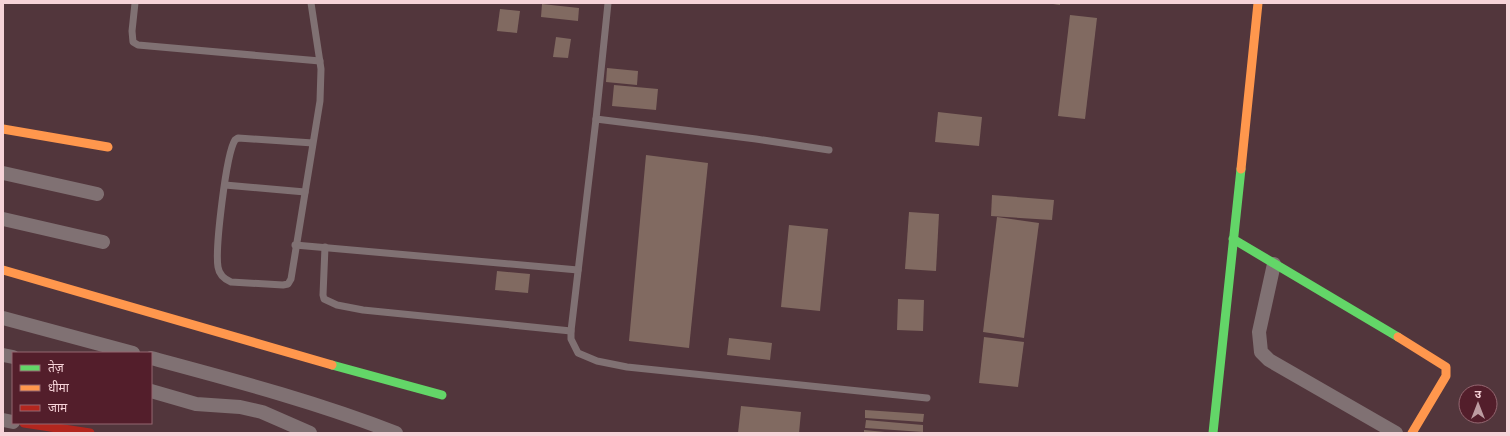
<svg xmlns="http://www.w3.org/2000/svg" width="1510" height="436" font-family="Overpass,'Noto Sans Devanagari',sans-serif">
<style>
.building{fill:#816a61}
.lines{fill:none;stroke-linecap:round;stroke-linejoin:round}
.lane{stroke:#807173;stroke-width:7}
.street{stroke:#807173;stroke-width:14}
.fast{stroke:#63d668;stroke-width:9}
.slow{stroke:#ff974d;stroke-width:9}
.jam{stroke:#b3261e;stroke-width:9}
</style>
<rect width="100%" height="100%" fill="#52363c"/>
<g class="building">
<path d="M1046,3H1060V5Z"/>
<path d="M542,4L579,8L578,21L541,17Z"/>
<path d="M500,9L520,11L517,33L497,31Z"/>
<path d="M1070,15L1097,18L1085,119L1058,116Z"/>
<path d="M556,37L571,39L568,58L553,57Z"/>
<path d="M607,68L638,71L637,85L606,82Z"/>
<path d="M614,85L658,89L656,110L612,106Z"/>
<path d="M938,112L982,117L979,146L935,142Z"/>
<path d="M646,155L708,163L689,348L629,341Z"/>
<path d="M992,195L1054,200L1052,220L991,216Z"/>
<path d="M909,212L939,214L936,271L905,269Z"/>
<path d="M997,217L1039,223L1024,338L983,332Z"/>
<path d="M789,225L828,229L820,311L781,307Z"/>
<path d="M497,271L530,274L528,293L495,290Z"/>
<path d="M898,299L924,300L923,331L897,330Z"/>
<path d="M984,337L1024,342L1018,387L979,383Z"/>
<path d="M729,338L772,343L770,360L727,355Z"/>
<path d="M741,406L801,412L799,433H738Z"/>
<path d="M865,410L924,414L923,422L865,418Z"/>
<path d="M866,420L923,425V432L865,428Z"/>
<path d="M864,430L885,432V433H864Z"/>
</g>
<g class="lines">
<g class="lane">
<path d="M135,3L132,31L133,42L138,45L320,61"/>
<path d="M311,3L321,69L320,101L291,279L288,284L283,285L231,282C224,279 219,274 218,267C215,249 226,154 235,140L238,138L313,143"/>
<path d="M608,3L596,119L571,331V339L578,353L597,361L627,367L927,398"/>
<path d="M596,119L756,139L829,150"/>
<path d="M225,185L305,192"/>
<path d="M295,245L578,270"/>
<path d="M325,247L323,295L324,299L337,305L363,310L571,331"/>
</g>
<g class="street">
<path d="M3,173L97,194"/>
<path d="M3,219L103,242"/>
<path d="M1274,264L1259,332L1261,352L1269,360L1396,433"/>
<path d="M3,318L133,353"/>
<path d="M3,355L13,357"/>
<path d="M151,358C233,380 317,402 396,433"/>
<path d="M151,391L196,404L240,407L262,412L310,433"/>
<path d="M3,420L13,422"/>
</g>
<g class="fast">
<path d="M1233,239L1398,337"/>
<path d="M332,365L442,395"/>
<path d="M1213,433L1241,169"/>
</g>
<g class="slow">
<path d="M3,129L108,147"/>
<path d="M1241,169L1258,3"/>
<path d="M3,270L332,365"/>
<path d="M1398,337L1446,367V376L1412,433"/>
</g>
<path class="jam" d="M24,423L90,433"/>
</g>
<rect width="1510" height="436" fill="none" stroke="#f6d3d8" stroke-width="8"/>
<rect x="12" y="352" width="140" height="72" fill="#531e2b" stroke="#946670"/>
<rect x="20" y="365" width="20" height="6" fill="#63d668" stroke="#946670"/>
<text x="48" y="372" font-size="12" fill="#f6d3d8">तेज़</text>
<rect x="20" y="385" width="20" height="6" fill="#ff974d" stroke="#946670"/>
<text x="48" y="392" font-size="12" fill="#f6d3d8">धीमा</text>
<rect x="20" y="405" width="20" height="6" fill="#b3261e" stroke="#946670"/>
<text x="48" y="412" font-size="12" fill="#f6d3d8">जाम</text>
<g transform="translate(1478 404)"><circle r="19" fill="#531e2b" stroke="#946670"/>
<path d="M0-3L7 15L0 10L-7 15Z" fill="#bd9ca1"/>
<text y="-6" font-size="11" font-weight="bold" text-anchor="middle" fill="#f6d3d8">उ</text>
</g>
</svg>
